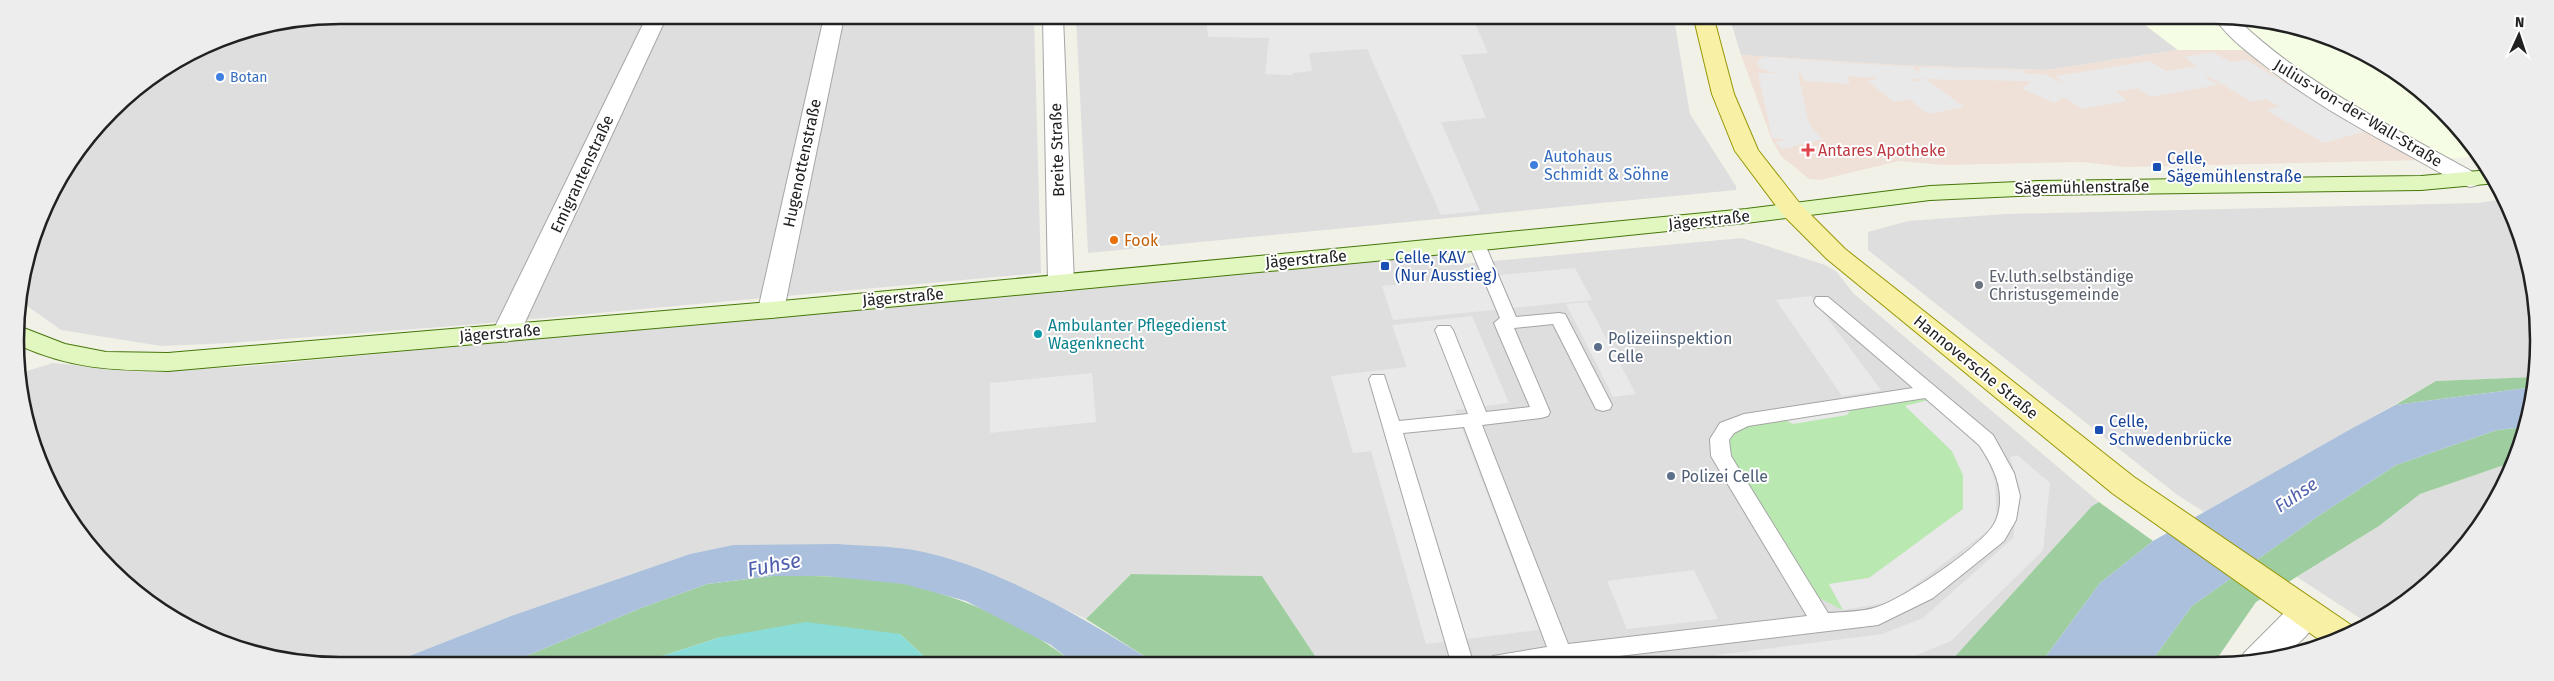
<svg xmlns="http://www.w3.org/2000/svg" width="2554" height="681" font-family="'Fira Sans',sans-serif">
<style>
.residential{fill:#dfdede}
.commercial{fill:#f0e1d8}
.education{fill:#f5fee4}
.grass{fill:#b9e8b0}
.forest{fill:#9ecea0}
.pitch{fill:#8adcd8}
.parking{fill:#e9e9e9}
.water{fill:#aac0dc}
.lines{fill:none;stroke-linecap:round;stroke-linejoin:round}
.lane-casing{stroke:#a5a5a5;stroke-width:2}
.street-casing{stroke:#a5a5a5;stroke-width:2}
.secondary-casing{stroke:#46760a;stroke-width:2}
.primary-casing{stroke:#979706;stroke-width:2}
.lane{fill:#fff;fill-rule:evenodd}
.street{fill:#fff;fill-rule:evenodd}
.secondary{fill:#e2f7bf;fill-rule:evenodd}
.primary{fill:#f8f0a5;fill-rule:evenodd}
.shop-dot{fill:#3f7fe0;stroke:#fff;stroke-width:2}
.health-dot{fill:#e0444e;stroke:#fff;stroke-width:2}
.transit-dot{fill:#1a4fb4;stroke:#fff;stroke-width:2}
.food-dot{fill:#e8710a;stroke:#fff;stroke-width:2}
.worship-dot{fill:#6b7280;stroke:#fff;stroke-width:2}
.culture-dot{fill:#0f9aa8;stroke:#fff;stroke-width:2}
.service-dot{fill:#5c6f8a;stroke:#fff;stroke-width:2}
.labels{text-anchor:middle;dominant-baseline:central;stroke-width:4;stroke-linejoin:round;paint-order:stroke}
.far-shop-label{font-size:14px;fill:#366cbe;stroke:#fff;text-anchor:start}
.street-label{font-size:16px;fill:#212121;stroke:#fff}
.health-label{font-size:16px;fill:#be3a42;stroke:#fff;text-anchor:start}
.shop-label{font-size:16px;fill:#366cbe;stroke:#fff;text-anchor:start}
.transit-label{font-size:16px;fill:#164399;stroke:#fff;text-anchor:start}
.food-label{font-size:16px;fill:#c56008;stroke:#fff;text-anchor:start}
.worship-label{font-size:16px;fill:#5b616d;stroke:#fff;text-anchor:start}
.culture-label{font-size:16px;fill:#0d838f;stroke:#fff;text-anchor:start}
.service-label{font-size:16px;fill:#4e5e75;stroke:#fff;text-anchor:start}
.water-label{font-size:18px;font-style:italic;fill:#5060ae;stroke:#fff}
.near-water-label{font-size:21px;font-style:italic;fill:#5060ae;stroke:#fff}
.rim{fill:none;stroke:#212121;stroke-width:2.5}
</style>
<rect width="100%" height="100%" fill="#f1f1e8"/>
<g class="residential">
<path d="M341,15L1034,17L1041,273L467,325L231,343L161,346L61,330L19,300L26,256L49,196L126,96L216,40Z"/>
<path d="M1076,17L1674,19L1690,114L1736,186V190L1088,253Z"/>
<path d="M1730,19L2140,21L2178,50L2047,70L1898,65L1741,55Z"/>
<path d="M2505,199L2514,216L2533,277L2539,340L2535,377L2436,381L2204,512L2176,494L1868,250V232L1908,221L2006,214L2477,203Z"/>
<path d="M1742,238L1825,265L1837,272L1853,293L2099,502L2092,506L1949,663L1319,662L1262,576L1131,574L1086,619L981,570L914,550L733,545L690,554L511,616L399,660H277L178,622L126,585L82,538L26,425L21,373L53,363L143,372L240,367L1436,254L1440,266Z"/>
<path d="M2513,462L2505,485L2443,571L2369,624L2297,577L2379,526L2420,494Z"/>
</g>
<path class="commercial" d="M2178,50H2244L2277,77L2427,160L2126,167L2081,162L1944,165L1899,161L1820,180L1809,179L1781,156L1772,140L1741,55L1898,65L2047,70Z"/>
<path class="education" d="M2140,21H2277L2338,40L2394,70L2443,110L2481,156L2427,160L2277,77L2244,50H2178Z"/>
<path class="grass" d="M1910,397L1929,400L1905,406L1952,451L1963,475V509L1869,578L1829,584L1843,610L1819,598L1727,456L1726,441L1733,431L1748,425Z"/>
<g class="forest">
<path d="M2535,377L2534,387L2395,405L2436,381Z"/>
<path d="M2525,427L2513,462L2420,494L2379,526L2256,602L2214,663H2150L2192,606L2317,517L2396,465L2497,430Z"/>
<path d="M2099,502L2153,541L2100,583L2041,663H1949L2092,506Z"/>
<path d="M1131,574L1262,576L1319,662L1152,661L1086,619Z"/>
<path d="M772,576C814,576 866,575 906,584C965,598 1024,624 1071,661H929L900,634L721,637L650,660H517L641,608L707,584Z"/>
</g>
<path class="pitch" d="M806,622L900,634L929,661L650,660L721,637Z"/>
<g class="parking">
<path d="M1206,18L1473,19L1488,53L1461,55L1486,118L1441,122L1480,211L1441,215L1367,49L1309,53L1312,71L1293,73L1292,75L1265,74L1269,38L1208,37Z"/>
<path d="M2212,52L2231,62L2246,60L2366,131L2324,143L2266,110L2279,107L2267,99L2252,102L2208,76L2205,77L2218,85L2150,97L2137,88L2116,92L2127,101L2082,109L2064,97L2054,103L2021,88L2031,83L2027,81L1912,79V82L1926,79L1964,107L1928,114L1909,99L1894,102L1867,81L1879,78L1847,76L1850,84L1804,81L1801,73L1798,74L1808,120L1813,130L1823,139L1782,149L1775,142L1788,139L1772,138L1758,73H1775L1759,68L1758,60L1765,57L1913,67L1915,70L1920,71L1919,67L2024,70L2026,74H2044L2065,84L2055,76L2150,61L2166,71L2197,66L2184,57Z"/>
<path d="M1575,268L1592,300L1393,320L1382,286Z"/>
<path d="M1811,296L1881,390L1842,396L1776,300Z"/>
<path d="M1587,302L1636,394L1613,397L1566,304Z"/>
<path d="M1472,316L1509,403L1455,410L1539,630L1426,644L1371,451L1353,453L1331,376L1407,367L1392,325Z"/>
<path d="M1092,373L1096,422L990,433V383Z"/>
<path d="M1929,400L1984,450L1995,481L1997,524L1892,602L1843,610L1829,584L1869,578L1963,509V475L1952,451L1905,406Z"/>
<path d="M1852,408L1847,415L1793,424L1781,418Z"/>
<path d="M2017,455L2050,483L2043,550L1951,641L1902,661L1888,663L1721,662L1717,655L1882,634L1923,618L2013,538L2020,488L2010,457Z"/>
<path d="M1694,570L1718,619L1627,629L1607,581Z"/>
</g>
<g class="water">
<path d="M2534,387L2533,404L2525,427L2497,430L2396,465L2317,517L2192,606L2150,663H2041L2100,583L2153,541L2349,430L2395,405Z"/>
<path d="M838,544C863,546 890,546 914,550C994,565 1084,618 1152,661H1071L1051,645L966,601L904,584L825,576H772L707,584L641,608L517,660H399L511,616L690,554L733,545Z"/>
</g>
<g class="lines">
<g class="lane-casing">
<path id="lane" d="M1476,237L1484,242L1516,317L1559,313L1565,314L1612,405L1610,409L1603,411L1596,409L1553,324L1514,328L1550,412L1548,416L1541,418L1482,425L1568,644L1807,616L1711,456L1710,439L1720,423L1744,414L1913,388L1816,305L1814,301L1816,297H1828L1993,435L2014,473L2020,496L2016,520L2004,541L1933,598L1878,625L1569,662H1490L1493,656L1547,647L1464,427L1403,433L1473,662H1451L1369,379L1372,375H1384L1399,421L1468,414L1435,330L1438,326H1450L1453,330L1486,412L1530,407L1494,323L1500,318L1468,242ZM1925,398L1979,445C1994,467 2007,493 1996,520C1987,544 1903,599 1877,607C1862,612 1844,612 1828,613L1731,456L1729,440L1734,433L1748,426Z"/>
</g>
<g class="street-casing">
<g id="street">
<path d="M647,16H667L520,333L516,339L506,342L496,339L492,333Z"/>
<path d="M824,17H844L784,310L780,316L771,318L762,316L758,310Z"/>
<path d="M1043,17H1063L1074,283L1070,289L1061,291L1052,289L1048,283Z"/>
<path d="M2217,21H2239C2309,87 2395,128 2478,175L2482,180L2478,185L2470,187L2462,185C2393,145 2321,111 2259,61C2244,49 2227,36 2217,21Z"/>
<path d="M2305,600L2317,604L2322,613C2304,647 2276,663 2239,663L2244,653L2293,604Z"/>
</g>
</g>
<g class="secondary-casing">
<path id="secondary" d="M2490,170L2497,183L2421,190L2037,195L1930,200L1746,223L1375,261L771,318L168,371C109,370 73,369 18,345L16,325L65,344L106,352L168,353L771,302L1375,245L1746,209L1930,186L2037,181L2421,176Z"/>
</g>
<g class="primary-casing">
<path id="primary" d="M1694,19H1714L1734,94L1758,150L1801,205L1845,249L2134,477L2354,627L2357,633L2324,643L2112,493L1827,259L1783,215L1735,151L1712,94Z"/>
</g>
<use href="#lane" class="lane"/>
<use href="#street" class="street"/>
<use href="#secondary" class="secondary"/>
<use href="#primary" class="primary"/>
</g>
<g class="shop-dot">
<circle cx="220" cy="77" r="5"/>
<circle cx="1534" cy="165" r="5"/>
</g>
<path class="health-dot" d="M1805.5 142.5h5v5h5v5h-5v5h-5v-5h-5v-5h5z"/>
<g class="transit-dot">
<rect x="2152" y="162" width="10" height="10" rx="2.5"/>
<rect x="1380" y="261" width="10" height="10" rx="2.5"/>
<rect x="2094" y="425" width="10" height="10" rx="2.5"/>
</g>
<circle class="food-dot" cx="1114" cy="240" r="5"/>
<circle class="worship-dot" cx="1979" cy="285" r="5"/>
<circle class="culture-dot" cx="1038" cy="334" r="5"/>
<g class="service-dot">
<circle cx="1598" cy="347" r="5"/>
<circle cx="1671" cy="476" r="5"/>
</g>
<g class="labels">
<g class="far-shop-label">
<text x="230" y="77">Botan</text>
</g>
<g class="street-label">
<text transform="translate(2358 113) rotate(31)">Julius-von-der-Wall-Straße</text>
<text transform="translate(1057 150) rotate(-92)">Breite Straße</text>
<text transform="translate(802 163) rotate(-78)">Hugenottenstraße</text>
<text transform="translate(582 174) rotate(-65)">Emigrantenstraße</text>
<text transform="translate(2082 187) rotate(-1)">Sägemühlenstraße</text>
<text transform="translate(1709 220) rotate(-6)">Jägerstraße</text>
<text transform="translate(1306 259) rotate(-5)">Jägerstraße</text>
<text transform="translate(903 297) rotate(-5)">Jägerstraße</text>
<text transform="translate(500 333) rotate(-5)">Jägerstraße</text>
<text transform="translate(1976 367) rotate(39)">Hannoversche Straße</text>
</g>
<g class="health-label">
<text x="1818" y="150">Antares Apotheke</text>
</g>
<g class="shop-label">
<text x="1544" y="156">Autohaus<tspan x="1544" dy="18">Schmidt &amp; Söhne</tspan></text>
</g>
<g class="transit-label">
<text x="2167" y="158">Celle,<tspan x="2167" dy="18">Sägemühlenstraße</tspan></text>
<text x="1395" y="257">Celle, KAV<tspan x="1395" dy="18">(Nur Ausstieg)</tspan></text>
<text x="2109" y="421">Celle,<tspan x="2109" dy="18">Schwedenbrücke</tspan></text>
</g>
<g class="food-label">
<text x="1124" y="240">Fook</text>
</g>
<g class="worship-label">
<text x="1989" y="276">Ev.luth.selbständige<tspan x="1989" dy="18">Christusgemeinde</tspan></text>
</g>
<g class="culture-label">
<text x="1048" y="325">Ambulanter Pflegedienst<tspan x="1048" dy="18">Wagenknecht</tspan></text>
</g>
<g class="service-label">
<text x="1608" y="338">Polizeiinspektion<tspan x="1608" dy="18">Celle</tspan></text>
<text x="1681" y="476">Polizei Celle</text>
</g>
<g class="water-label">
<text transform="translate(2296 495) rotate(-34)">Fuhse</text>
</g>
<g class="near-water-label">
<text transform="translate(774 565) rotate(-11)">Fuhse</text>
</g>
</g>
<path d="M0 0H2554V681H0ZM340 24H2214A316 316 0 0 1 2530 340V341A316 316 0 0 1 2214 657H340A316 316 0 0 1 24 341V340A316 316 0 0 1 340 24Z" fill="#ededed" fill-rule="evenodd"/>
<path class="rim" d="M340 24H2214A316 316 0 0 1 2530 340V341A316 316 0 0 1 2214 657H340A316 316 0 0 1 24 341V340A316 316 0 0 1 340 24Z"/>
<g transform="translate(2519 35) rotate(3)" stroke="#ffffff" stroke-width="4" paint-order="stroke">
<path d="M0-4L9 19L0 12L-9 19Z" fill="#212121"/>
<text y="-8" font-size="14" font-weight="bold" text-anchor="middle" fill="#212121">N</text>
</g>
</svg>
